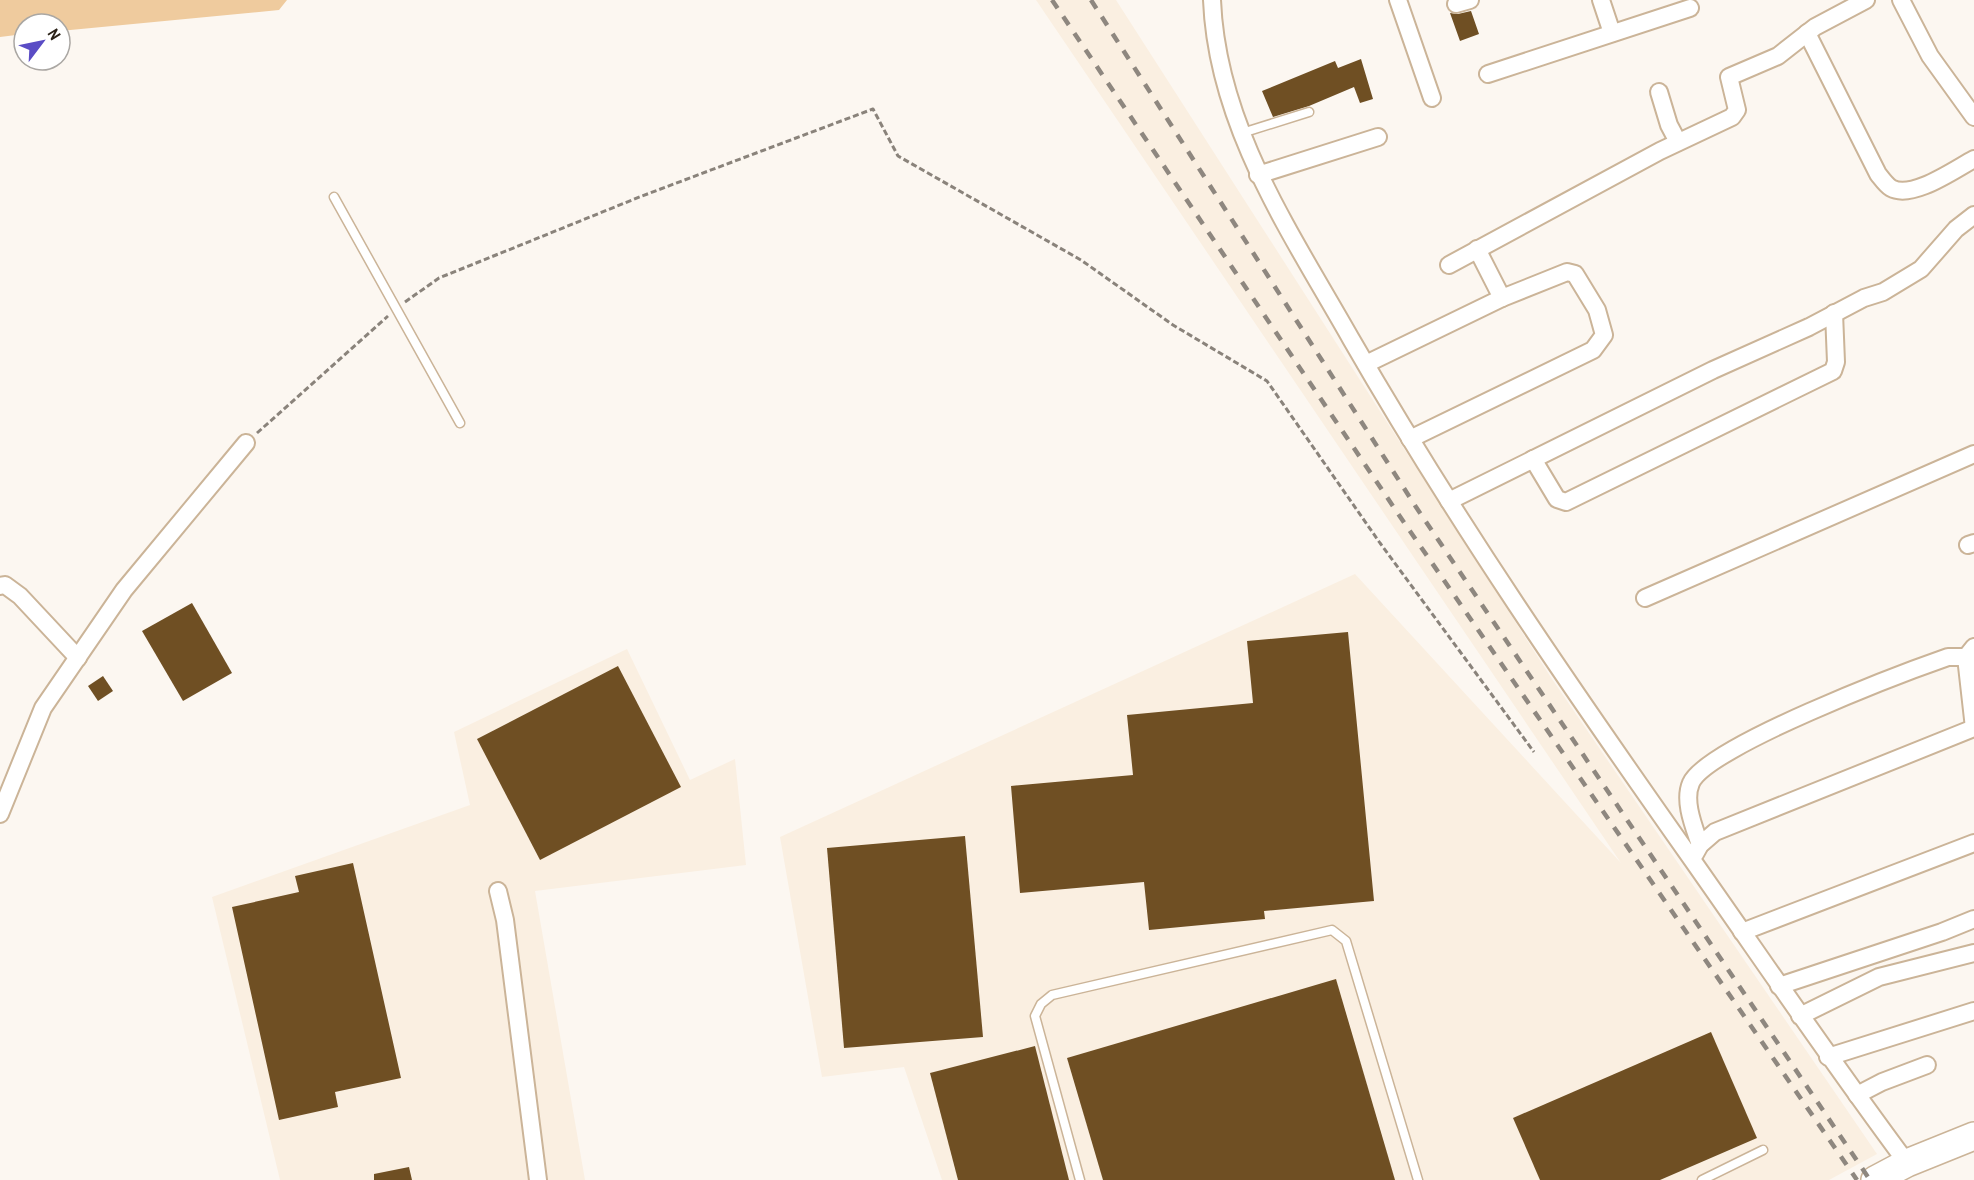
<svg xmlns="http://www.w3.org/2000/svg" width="1974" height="1180" font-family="'Archivo Narrow',sans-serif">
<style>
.built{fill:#faefe1}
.green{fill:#efcb9e}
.building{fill:#6f4f23}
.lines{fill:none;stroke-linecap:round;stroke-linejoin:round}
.service-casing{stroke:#cbb498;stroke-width:11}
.minor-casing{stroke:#cbb498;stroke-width:20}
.trunk-casing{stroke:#cbb498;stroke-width:30}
.path{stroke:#8a837b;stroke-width:3;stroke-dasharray:6 3;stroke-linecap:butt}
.service{stroke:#fff;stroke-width:8}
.minor{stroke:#fff;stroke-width:16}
.trunk{stroke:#fff;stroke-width:27}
.rail{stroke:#8e877f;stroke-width:4.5;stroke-dasharray:10 10;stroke-linecap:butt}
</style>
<rect width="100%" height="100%" fill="#fcf7f1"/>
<g class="built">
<path d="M1036,0H1116L1552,679L1877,1154L1829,1180H942L904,1067L822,1077L780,837L1355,574L1621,863Z"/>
<path d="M627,649L690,780L735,759L746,865L535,891L585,1180H280L212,897L470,805L454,732Z"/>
</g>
<path class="green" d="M0,0H287L279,10L60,31V24H24V34L0,37Z"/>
<g class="building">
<path d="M1471,11L1479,34L1460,41L1450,13L1458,14Z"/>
<path d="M1361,59L1373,99L1360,103L1354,87L1309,106L1273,117L1262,91L1335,61L1338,68Z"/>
<path d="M192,603L232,673L183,701L142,631Z"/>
<path d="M1348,632L1374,901L1264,911L1265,919L1149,930L1144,882L1020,893L1011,786L1133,775L1127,715L1253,703L1247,641Z"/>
<path d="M618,666L681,787L540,860L477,739Z"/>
<path d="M103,676L113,691L98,701L88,686Z"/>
<path d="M965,836L983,1037L844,1048L827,848Z"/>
<path d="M353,863L401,1078L335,1092L338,1107L279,1120L232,907L299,892L295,876Z"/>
<path d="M1336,979L1395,1180H1103L1067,1058Z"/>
<path d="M1711,1032L1757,1138L1660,1180H1540L1513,1118Z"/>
<path d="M1035,1046L1069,1180H958L930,1073Z"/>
<path d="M409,1167L412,1180H374V1174Z"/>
</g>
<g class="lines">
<g class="service-casing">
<g id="service">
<path d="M1242,133L1309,112"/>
<path d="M334,197L460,423"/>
<path d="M1080,1180L1035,1016L1041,1004L1052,995L1332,930L1346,941L1418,1180"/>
<path d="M1702,1180L1763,1150"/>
</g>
</g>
<g class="minor-casing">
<g id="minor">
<path d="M1212,0C1217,126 1291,233 1351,339C1455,520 1573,691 1693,861C1764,962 1833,1064 1907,1163"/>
<path d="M1398,0L1432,98"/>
<path d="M1601,0L1612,33"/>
<path d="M1901,0L1930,56L1974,117"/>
<path d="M1456,4L1470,0"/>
<path d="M1807,33L1878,174C1882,179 1886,185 1891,188C1912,200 1955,169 1974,159"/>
<path d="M1488,74L1690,8"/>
<path d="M1659,92L1669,125L1678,142"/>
<path d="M1258,175L1378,137"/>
<path d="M1477,249L1502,298"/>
<path d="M1449,265L1660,151L1732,117L1737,110L1729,77L1778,56L1815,27L1866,0"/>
<path d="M1366,364L1502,298L1567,272L1575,274L1597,310L1604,335L1593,350L1410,439"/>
<path d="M1533,459L1557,499L1566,502L1833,371L1836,362L1834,313"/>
<path d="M1449,501L1713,370L1809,327L1864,298L1883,292L1921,269L1956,229L1974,215"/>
<path d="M1968,545L1974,543"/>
<path d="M0,586L5,585L20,596L78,658"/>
<path d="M1645,598L1974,454"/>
<path d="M1974,728L1966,657L1974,647"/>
<path d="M0,814L43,708L124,590L246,443"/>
<path d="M1700,845C1694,827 1683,801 1691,783C1706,747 1905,672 1948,657H1966"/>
<path d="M1695,854L1700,845L1715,832L1974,728"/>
<path d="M498,891L505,920L538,1180"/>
<path d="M1742,932L1974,843"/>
<path d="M1779,986L1942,932L1974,919"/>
<path d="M1800,1016L1879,977L1974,953"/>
<path d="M1828,1057L1974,1011"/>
<path d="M1857,1095L1882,1082L1927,1065"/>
</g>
</g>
<g class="trunk-casing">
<path id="trunk" d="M1875,1180L1907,1163L1974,1136"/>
</g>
<g class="path">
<path d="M405,302L439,278L642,196L873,109L898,156L1081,260L1173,325L1267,381L1380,543L1534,752"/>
<path d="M257,433L388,316"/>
</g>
<use href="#service" class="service"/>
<use href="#minor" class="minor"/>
<use href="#trunk" class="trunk"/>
<g class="rail">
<path d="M1052,0L1401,518L1857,1180"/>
<path d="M1091,0L1416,507L1870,1180"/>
</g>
</g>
<g transform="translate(42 42) rotate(58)"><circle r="28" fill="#ffffff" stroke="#aaa7a3" stroke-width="1.5"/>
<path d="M0-4.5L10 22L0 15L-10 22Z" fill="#5a4cc5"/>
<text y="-9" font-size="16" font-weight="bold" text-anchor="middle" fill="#2b2218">N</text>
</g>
</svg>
